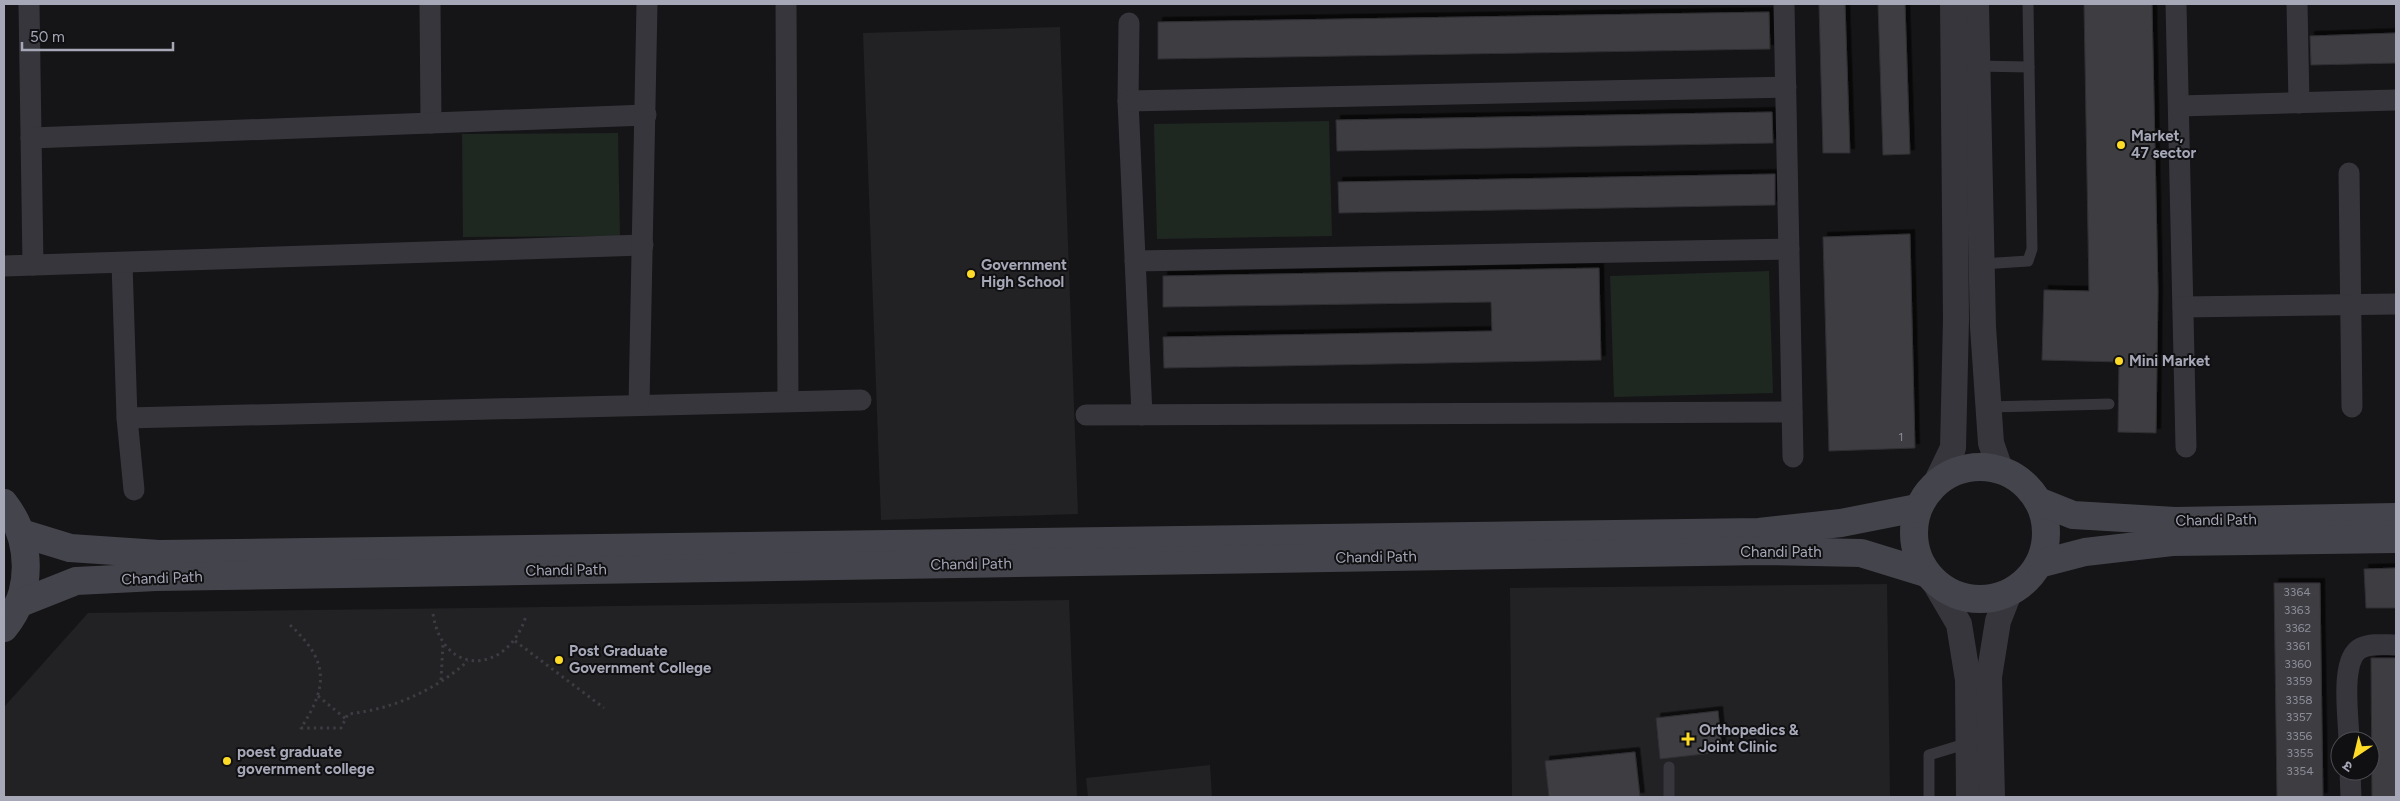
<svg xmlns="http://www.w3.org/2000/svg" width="2400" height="801" font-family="Figtree,'Noto Sans Devanagari',sans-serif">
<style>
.built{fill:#222124}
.green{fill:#1f2721}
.building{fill:#3d3c42;stroke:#302f33;filter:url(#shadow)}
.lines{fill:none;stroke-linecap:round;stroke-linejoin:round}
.path{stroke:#3c3d43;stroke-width:3;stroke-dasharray:2.5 4;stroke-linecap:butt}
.service{stroke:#36363c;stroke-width:11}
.minor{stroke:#36363c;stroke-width:21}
.tertiary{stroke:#36363c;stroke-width:26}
.secondary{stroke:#44444c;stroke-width:28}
.poi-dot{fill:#fddb27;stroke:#101012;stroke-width:2}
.labels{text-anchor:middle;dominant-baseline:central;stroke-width:4;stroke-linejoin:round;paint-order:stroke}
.number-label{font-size:12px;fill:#8c8d9a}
.poi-label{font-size:15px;font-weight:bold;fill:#a6a8b8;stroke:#101012;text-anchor:start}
.street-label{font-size:15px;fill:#a6a8b8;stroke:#101012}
</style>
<defs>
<filter id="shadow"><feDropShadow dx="4.5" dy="-4.5" stdDeviation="0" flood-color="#0009"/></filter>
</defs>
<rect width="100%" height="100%" fill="#151517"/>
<g class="built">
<path d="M1060,27L1078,514L881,520L863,33Z"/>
<path d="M1887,584L1890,797H1512L1510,588Z"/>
<path d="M1069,600L1077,797H4V707L88,613Z"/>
<path d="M1210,765L1212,797H1088L1086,778Z"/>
</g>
<g class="green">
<path d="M1329,121L1332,236L1157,239L1154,124Z"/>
<path d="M618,133L620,236L463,237L462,134Z"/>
<path d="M1769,271L1773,393L1614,397L1610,276Z"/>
</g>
<g class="building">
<path d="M1819,4H1845L1850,153H1823Z"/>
<path d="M1878,4H1905L1910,154L1883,155Z"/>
<path d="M2084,4H2152L2158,292L2156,433L2118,432L2119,362L2042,360L2044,290L2089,291Z"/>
<path d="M1769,12L1770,49L1158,59V22Z"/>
<path d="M2396,33V63L2311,65L2310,36Z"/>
<path d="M1772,112L1773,143L1337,151L1336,120Z"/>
<path d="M1775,174V205L1339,213L1338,182Z"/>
<path d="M1910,234L1915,448L1829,451L1823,237Z"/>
<path d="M1599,268L1601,360L1164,368L1163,337L1492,331L1491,302L1163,307V276Z"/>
<path d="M2396,568V608H2366L2364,569Z"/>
<path d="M2274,583H2320L2323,797H2277Z"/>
<path d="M2371,658H2396V797H2372Z"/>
<path d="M1718,711L1722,752L1660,759L1656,718Z"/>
<path d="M1635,752L1640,797H1549L1545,761Z"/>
</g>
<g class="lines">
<g class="path">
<path d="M433,614C443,678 508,674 526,616"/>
<path d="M290,625C328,660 329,685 301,728H341L348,714C393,709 434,691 468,661"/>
<path d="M515,641L604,708"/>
<path d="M441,680L443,644"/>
<path d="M318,696L346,719"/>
</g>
<g class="service">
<path d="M1977,66L2029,67"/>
<path d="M1982,264L2028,261L2032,249L2028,4"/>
<path d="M1989,407L2109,404"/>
<path d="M1669,767V797"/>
<path d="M1929,797V755L1968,743"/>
</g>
<g class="minor">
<path d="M29,4L33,265"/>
<path d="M430,4L431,123"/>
<path d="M786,4L788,401"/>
<path d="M1784,4L1793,457"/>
<path d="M2176,4L2186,447"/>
<path d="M2297,4L2299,103"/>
<path d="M1129,23L1128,101L1142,415"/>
<path d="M1128,101L1786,87"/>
<path d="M2179,106L2396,100"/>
<path d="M31,138L646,115"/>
<path d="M2349,173L2352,407"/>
<path d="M1135,261L1789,249"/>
<path d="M122,263L127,418L861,400"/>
<path d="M4,266L643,245"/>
<path d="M2183,307L2396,304"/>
<path d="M639,404L647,4"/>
<path d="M1086,415L1792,412"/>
<path d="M127,418L134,490"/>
<path d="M2349,741C2349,719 2339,659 2361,648C2371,643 2386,645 2396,645"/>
<path d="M2350,771L2351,797"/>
</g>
<g class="tertiary">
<path d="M1976,4L1983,327L1991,443L2000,469"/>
<path d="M1938,479L1953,448L1956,319L1953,4"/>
<path d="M1935,583L1959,624L1968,680L1969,797"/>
<path d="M1992,797L1989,677L1998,621L2009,593"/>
</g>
<g class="secondary">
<circle cx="1980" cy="533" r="66"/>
<path d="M2038,501L2073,515L2175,521L2396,517"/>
<path d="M4,503C32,539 34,592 4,628"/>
<path d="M21,533L70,548L159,554L1759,532L1841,523L1917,508"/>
<path d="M2039,564L2085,552L2172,542L2396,539"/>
<path d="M18,604L76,581L156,577L1763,551L1861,553L1926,573"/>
</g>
</g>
<g class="poi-dot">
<circle cx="2121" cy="145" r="5"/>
<circle cx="971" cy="274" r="5"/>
<circle cx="2119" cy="361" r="5"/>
<circle cx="559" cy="660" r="5"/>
<path d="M1685.5 731.5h5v5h5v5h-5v5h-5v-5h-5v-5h5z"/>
<circle cx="227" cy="761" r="5"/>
</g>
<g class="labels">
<g class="number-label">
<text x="1901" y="437">1</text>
<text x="2297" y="592">3364</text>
<text x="2297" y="610">3363</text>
<text x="2298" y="628">3362</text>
<text x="2298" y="646">3361</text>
<text x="2298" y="664">3360</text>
<text x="2299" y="681">3359</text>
<text x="2299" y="700">3358</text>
<text x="2299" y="717">3357</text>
<text x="2299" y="736">3356</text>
<text x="2300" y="753">3355</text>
<text x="2300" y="771">3354</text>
</g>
<g class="poi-label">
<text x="2131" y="136">Market,<tspan x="2131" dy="17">47 sector</tspan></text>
<text x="981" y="265">Government<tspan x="981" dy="17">High School</tspan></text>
<text x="2129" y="361">Mini Market</text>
<text x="569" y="651">Post Graduate<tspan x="569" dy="17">Government College</tspan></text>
<text x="1699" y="730">Orthopedics &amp;<tspan x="1699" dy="17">Joint Clinic</tspan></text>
<text x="237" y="752">poest graduate<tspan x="237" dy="17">government college</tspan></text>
</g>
<g class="street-label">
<text transform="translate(2216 520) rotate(-1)">Chandi Path</text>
<text x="1781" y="552">Chandi Path</text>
<text transform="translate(1376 557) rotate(-1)">Chandi Path</text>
<text transform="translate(971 564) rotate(-1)">Chandi Path</text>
<text transform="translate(566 570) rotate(-1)">Chandi Path</text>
<text transform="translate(162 578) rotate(-2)">Chandi Path</text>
</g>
</g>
<rect width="2400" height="801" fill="none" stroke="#a6a8b8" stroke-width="10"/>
<g transform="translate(2355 756) rotate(215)"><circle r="24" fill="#101012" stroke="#4c4d54"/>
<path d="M0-4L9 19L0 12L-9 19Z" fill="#fddb27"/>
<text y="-8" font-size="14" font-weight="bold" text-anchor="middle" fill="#a6a8b8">उ</text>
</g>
<path d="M22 42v8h151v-8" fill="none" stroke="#a6a8b8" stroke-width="2.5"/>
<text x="30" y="42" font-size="15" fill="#a6a8b8" stroke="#101012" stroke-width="4" paint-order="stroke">50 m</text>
</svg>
